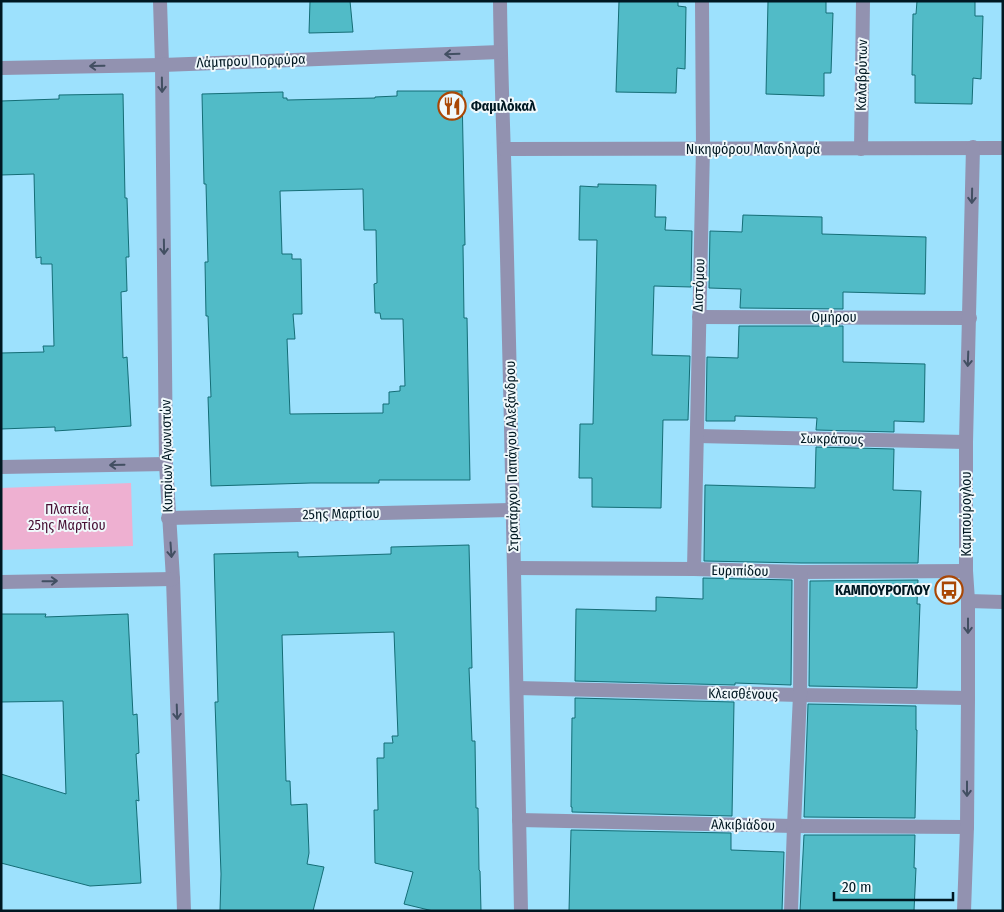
<svg xmlns="http://www.w3.org/2000/svg" width="1004" height="912" font-family="'Fira Sans Condensed',sans-serif">
<style>
.green{fill:#eeb0d1}
.building{fill:#51bbc7;stroke:#146d76;fill-rule:evenodd}
.lines{fill:none;stroke-linecap:round;stroke-linejoin:round}
.pedestrian{stroke:#9292b0;stroke-width:14}
.minor{stroke:#9292b0;stroke-width:14}
.oneway{stroke:#424f62}
.labels{text-anchor:middle;dominant-baseline:central;stroke-width:4;stroke-linejoin:round;paint-order:stroke}
.street-label{font-size:14px;fill:#001822;stroke:#f0f8fb}
.poi-label{font-size:14px;font-weight:bold;fill:#001822;stroke:#f0f8fb;text-anchor:start}
.park-label{font-size:14px;fill:#470f33;stroke:#f0f8fb}
</style>
<rect width="100%" height="100%" fill="#9de1fd"/>
<path class="green" d="M131,483L133,546L1,550V488Z"/>
<g class="building">
<path d="M310,1H350L353,32L309,33Z"/>
<path d="M619,1H678V6L686,7L685,69L677,68L676,93L616,92Z"/>
<path d="M768,1H826V13H833L831,73H824V96L766,94Z"/>
<path d="M917,1H975V16H983L981,79L973,78L972,104L915,103V75H912L913,14H916Z"/>
<path d="M397,91H462L465,245H463L464,318H467L470,480H379V483H311L211,486L208,397H211L208,316H206L205,262H208L206,184H204L202,94L283,92V98H287V100L375,98V97L397,96ZM363,189L364,230H376L377,283L374,284L375,313H380L381,319H403L405,386H400V391L389,392V404H383V413L290,414L287,339H295L293,314H302L301,259H292V254H282L280,191Z"/>
<path d="M123,94L125,198H127L129,257H126L127,291L121,292L123,358L127,357L131,426L55,431V427L1,429V353L44,352L43,346H54L52,264H41V257L36,258L34,174L1,175V101L59,99V95Z"/>
<path d="M598,184L656,185L655,217H666L665,230L692,231L691,287L654,286L652,355L690,356L688,420H663L661,508L592,507V478H579L580,424H593L597,240H579L580,186L598,187Z"/>
<path d="M743,215L822,217V234L926,237L925,294L843,292V309L740,308L741,289L709,288L710,231L742,232Z"/>
<path d="M739,326H843V362L925,364L924,422L894,421V432L816,430L817,418L735,416V421H706L707,357L738,358Z"/>
<path d="M816,447L894,449L893,490L921,491L918,563H801L704,561L705,485L815,488Z"/>
<path d="M469,545L472,668H469L472,741H475L476,808H478L479,870L480,871L481,911H433L404,904L413,872L375,863L374,810H378L377,758H384V743H393L392,736H398L394,632L282,635L286,781H290L291,805L307,804L309,853L307,864L324,867L313,911H220L221,874L215,702H218L214,554L298,552V557L391,554V547Z"/>
<path d="M703,578L792,580L791,685L735,683V685L575,681L576,609L656,611V597L703,599Z"/>
<path d="M918,580L917,604H920L917,688L809,686L810,581Z"/>
<path d="M1,614H46L45,617L128,614L133,715L137,714L139,753L136,754L139,801L136,800L141,883L90,886L1,863V774L66,794L63,701L1,702Z"/>
<path d="M575,698L734,702L732,816L572,812V807H571L572,718H575Z"/>
<path d="M808,704L916,706V730H917L915,818L804,817Z"/>
<path d="M571,830L731,833V850L784,852L782,911H569Z"/>
<path d="M804,835H915L914,868H916L914,911H800Z"/>
</g>
<g class="lines">
<g class="pedestrian">
<path d="M861,149L863,1"/>
<path d="M699,317L970,318"/>
<path d="M697,436L966,442"/>
<path d="M514,568L694,569L801,572L966,571"/>
<path d="M694,569L703,148L702,1"/>
<path d="M968,601L1003,602"/>
<path d="M517,688L800,695L968,698"/>
<path d="M519,820L794,826L967,827"/>
<path d="M791,911L794,826L800,695L801,572"/>
</g>
<g class="minor">
<path d="M160,1L162,65L166,464L173,579L184,911"/>
<path d="M500,1C501,87 505,172 507,257C512,475 518,693 521,911"/>
<path d="M1,68L162,65L500,52"/>
<path d="M504,149L1003,148"/>
<path d="M1,467L166,464"/>
<path d="M168,518L513,510"/>
<path d="M1,582L173,579"/>
<path d="M964,911L967,827L968,698V601L966,571V442L973,147"/>
</g>
</g>
<defs><path id="oneway-shaft" d="M-6 0H5M1.5-3L5.5 0L1.5 3" fill="none" stroke-width="1.6" stroke-linecap="round" stroke-linejoin="round" transform="scale(1.25)"/></defs>
<g class="oneway">
<use href="#oneway-shaft" transform="translate(452 54) rotate(178)"/>
<use href="#oneway-shaft" transform="translate(97 66) rotate(179)"/>
<use href="#oneway-shaft" transform="translate(162 85) rotate(89)"/>
<use href="#oneway-shaft" transform="translate(972 196) rotate(91)"/>
<use href="#oneway-shaft" transform="translate(164 247) rotate(89)"/>
<use href="#oneway-shaft" transform="translate(968 359) rotate(92)"/>
<use href="#oneway-shaft" transform="translate(117 465) rotate(179)"/>
<use href="#oneway-shaft" transform="translate(171 550) rotate(86)"/>
<use href="#oneway-shaft" transform="translate(50 581) rotate(-1)"/>
<use href="#oneway-shaft" transform="translate(968 626) rotate(90)"/>
<use href="#oneway-shaft" transform="translate(177 712) rotate(88)"/>
<use href="#oneway-shaft" transform="translate(967 789) rotate(90)"/>
</g>
<defs>
<g id="restaurant-ring" transform="scale(1.4375)"><circle r="9.5" fill="#f0f8fb" stroke="#a94705" stroke-width="1.5"/><path d="M-5-6h1v4h1v-4h1v4h1v-4h1v5L-1.5 .5V6h-2V.5L-5-1ZM5-6V6H3V1.5H1.5Q1.5-4 5-6Z" fill="#a94705"/></g>
<g id="bus-ring" transform="scale(1.4375)"><circle r="9.5" fill="#f0f8fb" stroke="#a94705" stroke-width="1.5"/><path d="M-5-6H5V4H4V6H2V4H-2V6H-4V4H-5ZM-3.5-4V0h7V-4ZM-3.5 1.2v1.5H-2V1.2ZM2 1.2v1.5H3.5V1.2Z" fill="#a94705"/></g>
</defs>
<g fill-rule="evenodd">
<use href="#restaurant-ring" x="452" y="106"/>
<use href="#bus-ring" x="949" y="590"/>
</g>
<g class="labels">
<g class="street-label">
<text transform="translate(251 61) rotate(-2)">Λάμπρου Πορφύρα</text>
<text transform="translate(862 75) rotate(-89)">Καλαβρύτων</text>
<text x="753" y="149">Νικηφόρου Μανδηλαρά</text>
<text transform="translate(699 285) rotate(-88)">Διστόμου</text>
<text x="834" y="317">Ομήρου</text>
<text transform="translate(832 439) rotate(1)">Σωκράτους</text>
<text transform="translate(167 456) rotate(-91)">Κυπρίων Αγωνιστών</text>
<text transform="translate(512 456) rotate(-91)">Στρατάρχου Παπάγου Αλεξάνδρου</text>
<text transform="translate(341 514) rotate(-1)">25ης Μαρτίου</text>
<text transform="translate(966 514) rotate(-90)">Καμπούρογλου</text>
<text transform="translate(740 571) rotate(1)">Ευριπίδου</text>
<text transform="translate(743 694) rotate(1)">Κλεισθένους</text>
<text transform="translate(743 825) rotate(1)">Αλκιβιάδου</text>
</g>
<g class="poi-label">
<text x="471" y="106">Φαμιλόκαλ</text>
<text x="930" y="590" text-anchor="end">ΚΑΜΠΟΥΡΟΓΛΟΥ</text>
</g>
<g class="park-label">
<text x="67" y="509">Πλατεία<tspan x="67" dy="16">25ης Μαρτίου</tspan></text>
</g>
</g>
<rect width="1004" height="912" fill="none" stroke="#001822" stroke-width="5"/>
<path d="M834 892v8h119v-8" fill="none" stroke="#001822" stroke-width="2.5"/>
<text x="842" y="892" font-size="15" fill="#001822" stroke="#f0f8fb" stroke-width="4" paint-order="stroke">20 m</text>
</svg>
